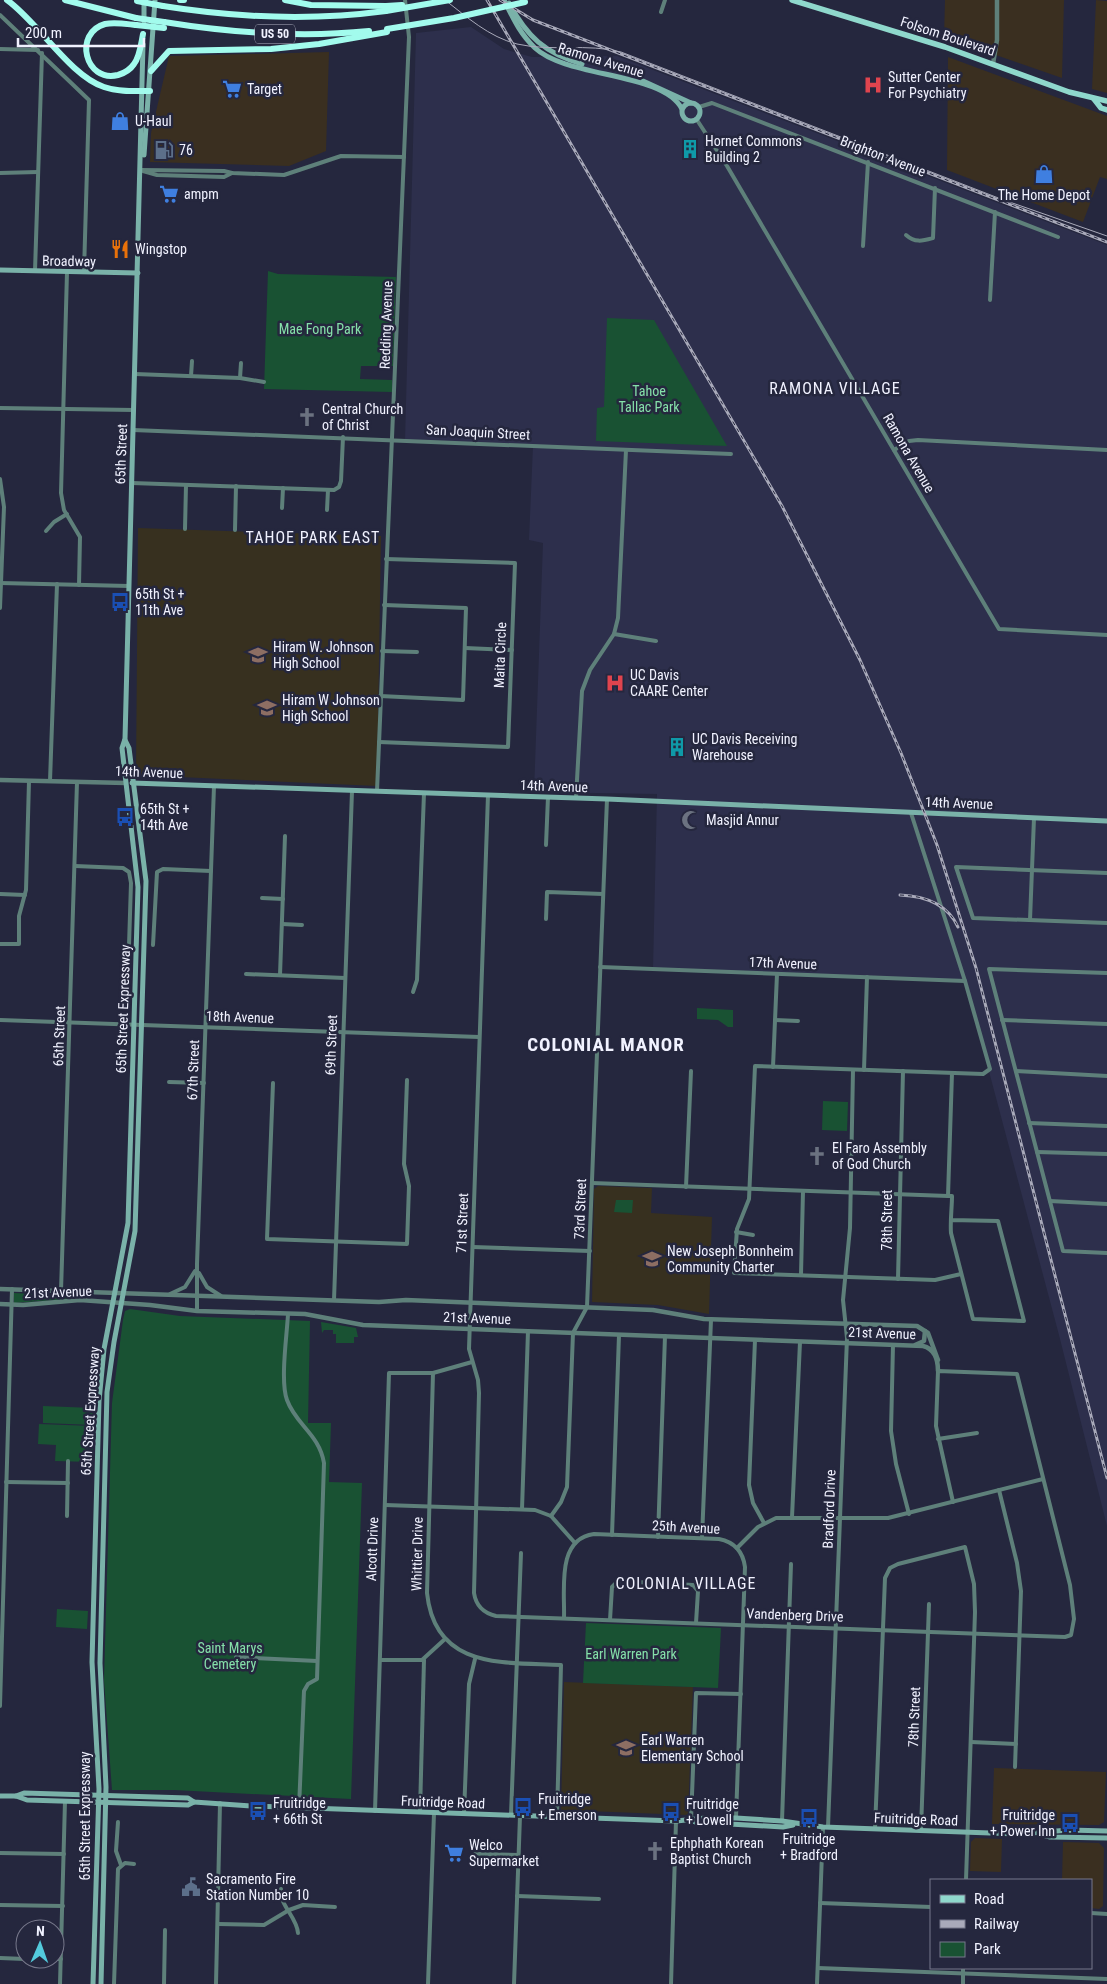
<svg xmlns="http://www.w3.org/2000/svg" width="1107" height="1984" font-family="'Roboto Condensed',sans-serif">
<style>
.commercial{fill:#3a2f20}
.built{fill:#2d2f4c}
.education{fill:#37301f}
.green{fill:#195233}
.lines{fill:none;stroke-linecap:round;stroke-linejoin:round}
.minor{stroke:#5e807a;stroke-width:4}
.tertiary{stroke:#5e807a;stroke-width:4.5}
.secondary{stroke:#7ab2a9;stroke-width:5}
.primary{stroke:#8fd8cc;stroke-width:5.5}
.motorway{stroke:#a2fbed;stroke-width:6}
.tram{stroke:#a9aaba;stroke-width:1}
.rail-casing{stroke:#a9aaba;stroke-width:3}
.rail{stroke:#25273e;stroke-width:1;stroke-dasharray:4;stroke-linecap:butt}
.motorway-bridge{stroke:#a2fbed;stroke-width:6}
.labels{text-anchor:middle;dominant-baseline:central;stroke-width:5;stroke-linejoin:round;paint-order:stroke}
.shield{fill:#25273e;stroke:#b4b5c5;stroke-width:1}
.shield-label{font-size:12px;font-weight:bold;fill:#f1f2ff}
.street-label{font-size:14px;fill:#f1f2ff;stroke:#25273e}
.poi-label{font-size:14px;fill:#f1f2ff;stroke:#25273e;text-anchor:start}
.park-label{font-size:14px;fill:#85e0a9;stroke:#25273e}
.quarter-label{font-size:16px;letter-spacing:1px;fill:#f1f2ff;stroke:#25273e}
.district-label{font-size:19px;font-weight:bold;letter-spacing:1px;fill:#f1f2ff;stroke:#25273e}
</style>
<rect width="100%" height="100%" fill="#25273e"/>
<g class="commercial">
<path d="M945,0H1064L1062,78L944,37Z"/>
<path d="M1096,0L1107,1V93L1092,89Z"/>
<path d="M329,52L326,151L289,166L150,162L151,133L169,56Z"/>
<path d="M948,57L1107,116V179L1100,177L1083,222L947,170Z"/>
<path d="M994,1768L1106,1772L1104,1822L1099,1825L992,1824Z"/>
<path d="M975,1838L1002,1839L1001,1872L970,1871L971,1842Z"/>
<path d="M1063,1842L1099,1843L1104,1848L1103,1906L1099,1909L1091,1908V1880H1062Z"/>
</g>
<path class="built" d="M471,27L504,49L532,57L617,56L1107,245V1526L1059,1335L965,981L653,969L657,794L534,792L543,543L529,540L533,446L405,441L416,33Z"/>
<g class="education">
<path d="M138,528L381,536L377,786L136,775Z"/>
<path d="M598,1186L652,1188L651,1213L712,1217L709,1314L658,1305L592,1302L594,1189Z"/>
<path d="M564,1682L693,1687L688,1815L561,1810Z"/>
</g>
<g class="green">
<path d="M268,271L278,274L396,277L393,366H361L360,379L392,380V392L264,389Z"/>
<path d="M607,318L654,320L727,446L596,441L597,408L604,407Z"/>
<path d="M697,1008L733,1010V1027H728L718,1020L697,1019Z"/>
<path d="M823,1101L848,1102L847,1131L822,1130Z"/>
<path d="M616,1200H633L632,1213L614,1212Z"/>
<path d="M14,1293L94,1297L14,1303Z"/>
<path d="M130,1309L180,1316L310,1321L308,1423H331L329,1482L362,1483L351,1799L174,1790H112L104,1680L112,1403L123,1320L125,1311Z"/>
<path d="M321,1322L356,1328L358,1337H354V1343H336V1334H333V1330H324L322,1333Z"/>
<path d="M43,1406L93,1408V1425L43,1423Z"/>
<path d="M39,1424L93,1426V1462L55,1461L56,1445L38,1444Z"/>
<path d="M57,1609L88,1611L87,1629L56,1627Z"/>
<path d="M586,1623L721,1628L718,1688L583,1683Z"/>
</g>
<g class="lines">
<g class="minor">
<path d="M661,12L665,0"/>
<path d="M0,15L89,100L84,272"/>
<path d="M0,49L38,50"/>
<path d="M699,107L712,103L1058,237"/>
<path d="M697,120L727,166L999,629L1107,635"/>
<path d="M141,170L224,171L232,173L284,175L341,156L404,157"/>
<path d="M143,171L157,175L224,177L232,173"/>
<path d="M0,173L38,172"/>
<path d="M906,235C915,243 922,241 933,238L935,188"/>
<path d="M863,246L868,162"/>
<path d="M35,271L42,53"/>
<path d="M67,272L61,493L64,510L80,537L79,585"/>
<path d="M990,300L995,212"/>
<path d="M135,374L240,378L264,382"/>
<path d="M191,376L192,361"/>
<path d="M240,378L241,363"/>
<path d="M0,408L134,410"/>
<path d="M133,430L731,454"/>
<path d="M894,450L909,441L918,440L1107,450"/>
<path d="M0,479L4,507L0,608"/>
<path d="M132,483L334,490L339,487L341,481L343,437"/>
<path d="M282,508L283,488"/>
<path d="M327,510L328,490"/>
<path d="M185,529L186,485"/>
<path d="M235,530L236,486"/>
<path d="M46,531L54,522L67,514"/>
<path d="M0,583L129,586"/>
<path d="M614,634L656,641"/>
<path d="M465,648L512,650"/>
<path d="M382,651L417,652"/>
<path d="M380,696L463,700L466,608L384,605"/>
<path d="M379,742L508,747L515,563L386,559"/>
<path d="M50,781L57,584"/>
<path d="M377,791L409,37L405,0"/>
<path d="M488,795L469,1349L478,1380L479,1393L474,1593C476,1606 483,1613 496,1616L1065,1637L1071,1635L1074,1619L1070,1585L1017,1374L938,1371L936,1426L953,1502"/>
<path d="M576,798L582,691L590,670L614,634L618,618L626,450"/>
<path d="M911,813L965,981L990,1069L983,1074L755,1066L749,1199L737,1229L734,1273L935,1280L961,1274"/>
<path d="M546,845L548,797"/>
<path d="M75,866L123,868L129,872L131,883L128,977L126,983"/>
<path d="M1107,873L956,867L973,918L1107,923"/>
<path d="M0,894L25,895"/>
<path d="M262,898L283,899"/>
<path d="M546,919L547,892L603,894"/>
<path d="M1030,920L1034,818"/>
<path d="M282,924L302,925"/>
<path d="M0,944H19V916L26,890L29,781"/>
<path d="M153,945L157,872L163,869L211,871"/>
<path d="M600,967L965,981"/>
<path d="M1107,973L989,969L1063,1251L1107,1253"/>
<path d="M246,974L345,978"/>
<path d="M280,975L285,836"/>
<path d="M413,992L417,980L424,793"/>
<path d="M0,1020L479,1037"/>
<path d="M775,1020L798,1021"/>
<path d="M1002,1020L1107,1024"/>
<path d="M773,1067L777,974"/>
<path d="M864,1070L867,977"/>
<path d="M1016,1071L1107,1076"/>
<path d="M169,1082L204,1083"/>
<path d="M273,1083L267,1239L407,1244L409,1186L404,1164L407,1080"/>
<path d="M1029,1123L1107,1126"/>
<path d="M1037,1152L1107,1154"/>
<path d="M592,1183L948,1196"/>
<path d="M686,1187L691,1071"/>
<path d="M948,1196H952C952,1208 950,1221 951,1233L973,1319L1024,1321L998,1221L951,1220"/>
<path d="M948,1196L952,1073"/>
<path d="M1050,1201L1107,1204"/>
<path d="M736,1232L753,1235"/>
<path d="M473,1247L590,1251"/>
<path d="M199,1273L207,1287L221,1296"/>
<path d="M801,1275L803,1191"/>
<path d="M898,1279L903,1071"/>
<path d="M61,1291L77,782"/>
<path d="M170,1294L185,1287L195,1271"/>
<path d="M334,1300L352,791"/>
<path d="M197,1311V1264L214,786"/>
<path d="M288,1314C287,1335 280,1381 287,1400C296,1425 319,1434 324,1463L317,1679L308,1684L304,1691L299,1808"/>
<path d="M755,1340L749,1485L753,1503L764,1523"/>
<path d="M893,1345L891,1431L896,1464L909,1514"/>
<path d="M433,1373L427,1593C435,1670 504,1662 561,1665L557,1817"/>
<path d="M938,1439L977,1433"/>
<path d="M6,1482L68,1483"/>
<path d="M999,1490L1017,1563L1021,1591L1015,1767"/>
<path d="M385,1505L535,1510L551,1516L575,1543"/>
<path d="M522,1509L528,1331"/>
<path d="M67,1516L68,1461"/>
<path d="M551,1516L561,1502L567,1487L573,1333L587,1307L607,799"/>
<path d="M792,1517L800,1342"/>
<path d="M612,1535L619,1335"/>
<path d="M658,1537L665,1336"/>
<path d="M702,1538L711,1320"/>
<path d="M737,1548L758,1527L776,1518H888L1043,1479"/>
<path d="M564,1618C565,1590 556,1539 594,1534L719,1539C734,1542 743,1552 745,1567L736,1818"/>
<path d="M610,1620L612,1587L618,1581L693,1585L698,1591L696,1623"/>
<path d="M236,1657L317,1661"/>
<path d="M380,1660H422L445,1639"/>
<path d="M0,1706L12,1289"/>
<path d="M971,1742L1016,1744"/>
<path d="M375,1811L389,1373H433L472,1362"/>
<path d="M420,1812L424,1660"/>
<path d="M464,1814L469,1684L475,1659"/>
<path d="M511,1815L521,1553"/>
<path d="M691,1820L696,1693L741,1694"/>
<path d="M782,1821L791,1564"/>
<path d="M118,1822L116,1851L121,1865"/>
<path d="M828,1827L847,1338L843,1300L850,1228L853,1070"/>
<path d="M875,1829L885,1578L890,1568L898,1564L965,1547L974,1584L975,1612L966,1880"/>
<path d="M921,1830L929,1604"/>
<path d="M0,1853L64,1854"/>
<path d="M475,1854L518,1855"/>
<path d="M281,1889C279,1905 297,1917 298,1933"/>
<path d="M517,1896L599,1899"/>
<path d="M820,1903L931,1907"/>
<path d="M0,1905L63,1906"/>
<path d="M1091,1913L1107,1914"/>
<path d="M218,1924L264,1925L289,1910L303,1905L335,1907"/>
<path d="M0,1958L25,1959"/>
<path d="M39,1959H61"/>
<path d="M818,1968L1107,1979"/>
<path d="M60,1984L65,1801"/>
<path d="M114,1984L118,1869L125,1863L134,1864"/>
<path d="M164,1984L165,1930"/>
<path d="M216,1984L220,1803"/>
<path d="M428,1984L434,1813"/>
<path d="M514,1984L520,1816"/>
<path d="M671,1984L676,1821"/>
<path d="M817,1984L823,1827"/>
<path d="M963,1984V1968"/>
</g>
<g class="tertiary">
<path d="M993,64L997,40V0"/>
<path d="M0,780L126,783"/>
<path d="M0,1289L379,1302L406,1300L653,1310L704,1319L917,1326L928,1333L938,1360"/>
<path d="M0,1304L23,1305L80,1300L150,1305L197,1311L305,1314L363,1325L923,1346C935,1349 938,1360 938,1371"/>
<path d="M915,1345L924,1341L925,1331"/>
</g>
<g class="secondary">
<path d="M504,0C513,18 520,34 535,48C567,78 663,72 682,109"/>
<path d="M509,3C527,37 545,53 582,64"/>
<path d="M144,21V0"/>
<path d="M643,81L691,103"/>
<circle cx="691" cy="112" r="9"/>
<path d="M144,155L155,0"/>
<path d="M0,270L138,273"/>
<path d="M132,783L607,799L1107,821"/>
<path d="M0,1796H16L27,1800L188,1805L194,1802"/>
<path d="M16,1796L24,1793L188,1798L194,1802L251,1806L676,1821L706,1818H736L782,1821L823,1827L1018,1834L1069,1830L1107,1831"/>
<path d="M695,1822L783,1827L793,1825"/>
<path d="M1039,1834L1050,1837L1107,1838"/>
<path d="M93,1984L99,1789L92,1662L99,1401L104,1349L128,1223L138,887L122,748L125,739L143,44"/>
<path d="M101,1984L106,1787L100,1663L107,1392L114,1342L135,1231L146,881L129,748L125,740"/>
</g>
<g class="primary">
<path d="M792,0L945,47L1069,92L1107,101"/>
<path d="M1094,99L1101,108L1107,110"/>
</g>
<g class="motorway">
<path d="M7,0C38,22 70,76 104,87C118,92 135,91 150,91"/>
<path d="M65,0L136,18"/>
<path d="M180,0H184"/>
<path d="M285,0L311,5L386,6"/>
<path d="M163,6C238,18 311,21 386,11"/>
<path d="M164,22C232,33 300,38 369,31"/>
<path d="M136,25C126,24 115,22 105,24C73,33 85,83 118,75C125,73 130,70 134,64C140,56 141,44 143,34"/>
<path d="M151,71L169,51L271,49L319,44L387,32"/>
</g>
<path class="tram" d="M445,0C467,17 489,37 517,44C552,52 587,43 621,52L1001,199L1107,236"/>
<g class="rail-casing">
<g id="rail">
<path d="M487,0L782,506L860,660L901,753L937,845L976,968L1107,1478"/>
<path d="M500,0L533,20L1107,242"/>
<path d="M900,895C924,896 947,903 958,927"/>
</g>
</g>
<use href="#rail" class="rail"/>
<g class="motorway-bridge">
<path d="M137,1L163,6"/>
<path d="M386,6L402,5"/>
<path d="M386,11L450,0"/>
<path d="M136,18L164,22"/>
<path d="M136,25L164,28"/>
<path d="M387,29L454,18L525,2"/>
</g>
</g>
<defs>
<g id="hospital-bare" transform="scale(1.5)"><path d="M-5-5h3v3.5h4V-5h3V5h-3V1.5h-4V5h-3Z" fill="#e0444e" stroke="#25273e" stroke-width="2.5" paint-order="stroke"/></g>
<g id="supermarket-bare" transform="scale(1.5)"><path d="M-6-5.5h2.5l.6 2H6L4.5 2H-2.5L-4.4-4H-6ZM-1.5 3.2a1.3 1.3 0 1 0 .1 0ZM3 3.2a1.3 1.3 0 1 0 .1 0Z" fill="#3f7fe0" stroke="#25273e" stroke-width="2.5" paint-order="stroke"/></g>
<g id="shop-bare" transform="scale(1.5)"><path d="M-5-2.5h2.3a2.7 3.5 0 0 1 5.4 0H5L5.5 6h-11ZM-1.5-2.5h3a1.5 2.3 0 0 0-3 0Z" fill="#3f7fe0" stroke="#25273e" stroke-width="2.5" paint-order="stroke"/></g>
<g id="building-bare" transform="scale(1.5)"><path d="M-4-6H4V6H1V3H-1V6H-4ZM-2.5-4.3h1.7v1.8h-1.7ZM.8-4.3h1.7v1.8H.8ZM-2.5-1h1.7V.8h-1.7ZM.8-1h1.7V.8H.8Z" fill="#0f9aa8" stroke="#25273e" stroke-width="2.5" paint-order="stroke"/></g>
<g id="fuel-bare" transform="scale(1.5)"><path d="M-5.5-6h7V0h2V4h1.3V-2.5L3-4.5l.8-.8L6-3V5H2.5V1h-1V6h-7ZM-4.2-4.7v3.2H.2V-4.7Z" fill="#5c6f8a" stroke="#25273e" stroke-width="2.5" paint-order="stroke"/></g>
<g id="restaurant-bare" transform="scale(1.5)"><path d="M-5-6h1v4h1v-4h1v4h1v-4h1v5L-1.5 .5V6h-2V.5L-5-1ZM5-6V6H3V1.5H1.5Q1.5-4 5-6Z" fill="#e8710a" stroke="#25273e" stroke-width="2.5" paint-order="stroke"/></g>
<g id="church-bare" transform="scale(1.5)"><path d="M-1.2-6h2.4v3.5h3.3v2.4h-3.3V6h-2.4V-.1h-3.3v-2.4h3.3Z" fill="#6b7280" stroke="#25273e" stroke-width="2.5" paint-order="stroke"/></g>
<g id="bus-bare" transform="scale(1.5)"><path d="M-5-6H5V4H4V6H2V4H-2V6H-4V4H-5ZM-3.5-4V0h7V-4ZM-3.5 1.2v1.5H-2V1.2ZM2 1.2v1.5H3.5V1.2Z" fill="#1a4fb4" stroke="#25273e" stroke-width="2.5" paint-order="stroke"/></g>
<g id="school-bare" transform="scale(1.5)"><path d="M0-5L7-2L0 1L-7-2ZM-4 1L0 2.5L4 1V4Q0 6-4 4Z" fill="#8d6e63" stroke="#25273e" stroke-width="2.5" paint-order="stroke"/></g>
<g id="mosque-bare" transform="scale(1.5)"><path d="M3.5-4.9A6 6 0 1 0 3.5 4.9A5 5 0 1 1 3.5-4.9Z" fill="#6b7280" stroke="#25273e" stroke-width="2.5" paint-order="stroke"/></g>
<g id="civic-bare" transform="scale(1.5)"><path d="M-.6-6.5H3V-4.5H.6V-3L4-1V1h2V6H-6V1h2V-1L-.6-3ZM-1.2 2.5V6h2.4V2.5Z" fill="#5c6f8a" stroke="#25273e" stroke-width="2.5" paint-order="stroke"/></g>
</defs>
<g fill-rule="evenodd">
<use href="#hospital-bare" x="873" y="85"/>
<use href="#supermarket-bare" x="232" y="89"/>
<use href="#shop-bare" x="120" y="121"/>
<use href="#building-bare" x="690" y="149"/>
<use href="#fuel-bare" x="164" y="150"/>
<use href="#shop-bare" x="1044" y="174"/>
<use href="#supermarket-bare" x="169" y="194"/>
<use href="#restaurant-bare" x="120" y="249"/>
<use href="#church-bare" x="307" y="417"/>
<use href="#bus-bare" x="120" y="602"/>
<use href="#school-bare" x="258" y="655"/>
<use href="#hospital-bare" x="615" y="683"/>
<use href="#school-bare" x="267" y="708"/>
<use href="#building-bare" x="677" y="747"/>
<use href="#bus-bare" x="125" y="817"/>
<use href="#mosque-bare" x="691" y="820"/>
<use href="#church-bare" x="817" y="1156"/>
<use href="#school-bare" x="652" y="1259"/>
<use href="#school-bare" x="626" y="1748"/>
<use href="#bus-bare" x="523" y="1807"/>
<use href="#bus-bare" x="258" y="1811"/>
<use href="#bus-bare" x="671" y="1812"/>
<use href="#bus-bare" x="809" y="1818"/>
<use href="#bus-bare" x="1070" y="1823"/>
<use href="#church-bare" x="655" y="1851"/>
<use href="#supermarket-bare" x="454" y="1853"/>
<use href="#civic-bare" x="191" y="1887"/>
</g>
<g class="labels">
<rect class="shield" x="255" y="24.5" width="40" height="19" rx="4"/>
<g class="shield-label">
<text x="275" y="34">US 50</text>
</g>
<g class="street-label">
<text transform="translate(948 36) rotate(18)">Folsom Boulevard</text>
<text transform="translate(601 60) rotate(17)">Ramona Avenue</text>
<text transform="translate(883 156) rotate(21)">Brighton Avenue</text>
<text transform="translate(69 261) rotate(1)">Broadway</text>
<text transform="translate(386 325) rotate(-88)">Redding Avenue</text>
<text transform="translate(478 432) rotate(3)">San Joaquin Street</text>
<text transform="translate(909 453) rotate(60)">Ramona Avenue</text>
<text transform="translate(121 454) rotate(-88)">65th Street</text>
<text transform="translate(500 655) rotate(-88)">Maita Circle</text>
<text transform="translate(149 772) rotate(2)">14th Avenue</text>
<text transform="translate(554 786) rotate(2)">14th Avenue</text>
<text transform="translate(959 803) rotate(2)">14th Avenue</text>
<text transform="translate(783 963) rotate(2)">17th Avenue</text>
<text transform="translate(123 1009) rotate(-88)">65th Street Expressway</text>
<text transform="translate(240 1017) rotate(2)">18th Avenue</text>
<text transform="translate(59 1036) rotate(-88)">65th Street</text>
<text transform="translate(331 1045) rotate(-88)">69th Street</text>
<text transform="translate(193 1070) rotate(-88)">67th Street</text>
<text transform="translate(580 1209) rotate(-88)">73rd Street</text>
<text transform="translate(887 1220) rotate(-90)">78th Street</text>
<text transform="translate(462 1223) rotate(-88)">71st Street</text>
<text transform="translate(58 1292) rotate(-2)">21st Avenue</text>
<text transform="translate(477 1318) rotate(2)">21st Avenue</text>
<text transform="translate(882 1333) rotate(2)">21st Avenue</text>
<text transform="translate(90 1411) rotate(-86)">65th Street Expressway</text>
<text transform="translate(829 1509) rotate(-88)">Bradford Drive</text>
<text transform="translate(686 1527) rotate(3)">25th Avenue</text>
<text transform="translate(372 1549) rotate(-88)">Alcott Drive</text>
<text transform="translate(417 1554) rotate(-89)">Whittier Drive</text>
<text transform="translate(795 1615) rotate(2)">Vandenberg Drive</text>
<text transform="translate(914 1717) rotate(-88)">78th Street</text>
<text transform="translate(443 1802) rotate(2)">Fruitridge Road</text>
<text transform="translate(85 1816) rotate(-90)">65th Street Expressway</text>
<text transform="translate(916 1819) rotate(2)">Fruitridge Road</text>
</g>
<g class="poi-label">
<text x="888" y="77">Sutter Center<tspan x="888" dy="16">For Psychiatry</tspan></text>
<text x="247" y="89">Target</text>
<text x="135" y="121">U-Haul</text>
<text x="705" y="141">Hornet Commons<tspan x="705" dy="16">Building 2</tspan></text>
<text x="179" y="150">76</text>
<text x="184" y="194">ampm</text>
<text x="1044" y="195" text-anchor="middle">The Home Depot</text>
<text x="135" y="249">Wingstop</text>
<text x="322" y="409">Central Church<tspan x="322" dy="16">of Christ</tspan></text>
<text x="135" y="594">65th St +<tspan x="135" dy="16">11th Ave</tspan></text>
<text x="273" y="647">Hiram W. Johnson<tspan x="273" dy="16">High School</tspan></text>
<text x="630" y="675">UC Davis<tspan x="630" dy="16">CAARE Center</tspan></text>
<text x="282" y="700">Hiram W Johnson<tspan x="282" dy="16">High School</tspan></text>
<text x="692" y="739">UC Davis Receiving<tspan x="692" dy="16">Warehouse</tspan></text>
<text x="140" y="809">65th St +<tspan x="140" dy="16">14th Ave</tspan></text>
<text x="706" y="820">Masjid Annur</text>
<text x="832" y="1148">El Faro Assembly<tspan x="832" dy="16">of God Church</tspan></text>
<text x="667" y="1251">New Joseph Bonnheim<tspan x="667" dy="16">Community Charter</tspan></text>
<text x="641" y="1740">Earl Warren<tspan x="641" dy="16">Elementary School</tspan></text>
<text x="538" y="1799">Fruitridge<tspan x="538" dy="16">+ Emerson</tspan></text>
<text x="273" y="1803">Fruitridge<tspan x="273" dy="16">+ 66th St</tspan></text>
<text x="686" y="1804">Fruitridge<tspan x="686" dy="16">+ Lowell</tspan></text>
<text x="1055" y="1815" text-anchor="end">Fruitridge<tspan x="1055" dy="16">+ Power Inn</tspan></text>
<text x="809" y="1839" text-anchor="middle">Fruitridge<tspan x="809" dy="16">+ Bradford</tspan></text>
<text x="670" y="1843">Ephphath Korean<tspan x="670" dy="16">Baptist Church</tspan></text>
<text x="469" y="1845">Welco<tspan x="469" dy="16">Supermarket</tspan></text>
<text x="206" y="1879">Sacramento Fire<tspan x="206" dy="16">Station Number 10</tspan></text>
</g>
<g class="park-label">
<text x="320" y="329">Mae Fong Park</text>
<text x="649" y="391">Tahoe<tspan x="649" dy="16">Tallac Park</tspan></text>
<text x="230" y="1648">Saint Marys<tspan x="230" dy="16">Cemetery</tspan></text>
<text x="631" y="1654">Earl Warren Park</text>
</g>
<g class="quarter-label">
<text x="835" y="388">RAMONA VILLAGE</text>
<text x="313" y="537">TAHOE PARK EAST</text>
<text x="686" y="1583">COLONIAL VILLAGE</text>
</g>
<g class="district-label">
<text x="606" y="1044">COLONIAL MANOR</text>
</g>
</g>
<rect x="930" y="1879" width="162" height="90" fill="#25273e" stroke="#77788b"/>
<rect x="940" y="1895" width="25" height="8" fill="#8fd8cc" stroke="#77788b"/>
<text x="974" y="1904" font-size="15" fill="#f1f2ff">Road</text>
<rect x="940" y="1920" width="25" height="8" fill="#a9aaba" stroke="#77788b"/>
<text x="974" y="1929" font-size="15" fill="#f1f2ff">Railway</text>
<rect x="940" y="1942" width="25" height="15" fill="#195233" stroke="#77788b"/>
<text x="974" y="1954" font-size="15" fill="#f1f2ff">Park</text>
<g transform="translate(40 1944) rotate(2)"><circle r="24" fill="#25273e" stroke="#77788b"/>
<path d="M0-4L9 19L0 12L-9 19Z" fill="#53cadc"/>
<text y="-8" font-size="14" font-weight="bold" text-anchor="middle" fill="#f1f2ff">N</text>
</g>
<path d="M18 38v8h126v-8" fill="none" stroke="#f1f2ff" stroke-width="2.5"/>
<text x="25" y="38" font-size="15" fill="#f1f2ff" stroke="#25273e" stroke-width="4" paint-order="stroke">200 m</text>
</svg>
